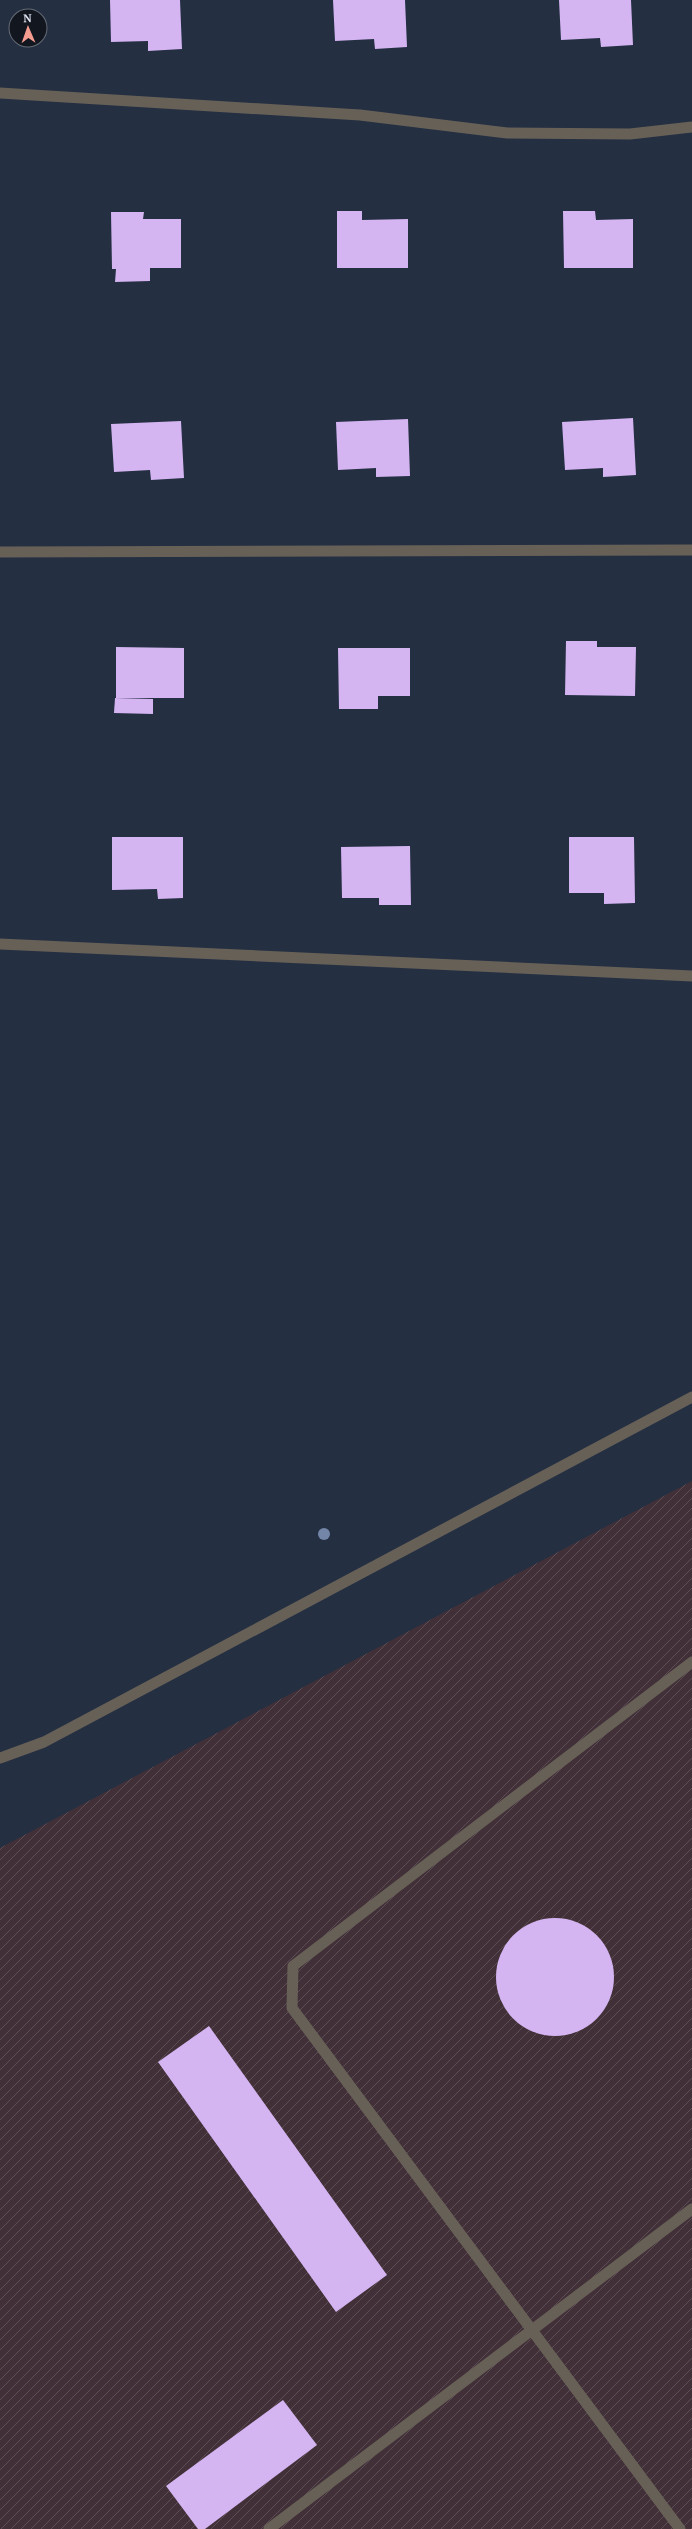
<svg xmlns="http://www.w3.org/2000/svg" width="692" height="2529" font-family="'PT Serif',serif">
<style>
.industrial{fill:url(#industrial-furrows)}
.building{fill:#d4b5f2}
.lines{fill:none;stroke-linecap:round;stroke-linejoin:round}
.service{stroke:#676057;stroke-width:11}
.minor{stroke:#676057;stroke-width:11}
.tree{fill:#7386a8}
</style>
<defs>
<pattern id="industrial-furrows" width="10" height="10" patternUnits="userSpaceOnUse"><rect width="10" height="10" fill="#423038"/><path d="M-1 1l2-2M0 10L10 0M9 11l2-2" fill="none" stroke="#5d4e56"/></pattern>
</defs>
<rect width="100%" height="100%" fill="#242f42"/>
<path class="industrial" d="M692,1481V2529H0V1848Z"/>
<g class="building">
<path d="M110,0H180L182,49L148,51V41L111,42Z"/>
<path d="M333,0H405L407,47L375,49L374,39L335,41Z"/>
<path d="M559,0H631L633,45L601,47L600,38L561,40Z"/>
<path d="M337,211H362V220L408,219V268H337Z"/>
<path d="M563,211H595L596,220L633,219V268H564Z"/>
<path d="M111,212H144L143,219H181V268H150V281L115,282L116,269H112Z"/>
<path d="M633,418L636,475L603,477V468L565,470L562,422Z"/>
<path d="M408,419L410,476L376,477V468L338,470L336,422Z"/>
<path d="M181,421L184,478L151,480L150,470L114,472L111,424Z"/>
<path d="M566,641H597V647H636L635,696L565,695Z"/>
<path d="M116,647L184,648V698H116Z"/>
<path d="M338,648H410V696H378V709H339Z"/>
<path d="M115,698L153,699V714L114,713Z"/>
<path d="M112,837H183V898L158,899L157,889L112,890Z"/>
<path d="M569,837H634L635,903L604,904V893H569Z"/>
<path d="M410,846L411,905H379V898H342L341,847Z"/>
<circle cx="555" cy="1977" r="59"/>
<path d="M209,2026L387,2275L336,2312L158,2062Z"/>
<path d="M283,2400L317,2445L205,2529H198L166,2486Z"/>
</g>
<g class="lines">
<g class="service">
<path d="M0,1758L44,1742L692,1397"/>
<path d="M269,2529L692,2209"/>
<path d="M680,2529L292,2008L293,1966L692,1662"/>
</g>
<g class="minor">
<path d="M0,93L360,115L507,133L630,134L692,127"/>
<path d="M0,552L692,550"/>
<path d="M0,944L692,976"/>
</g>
</g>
<circle class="tree" cx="324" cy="1534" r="6"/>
<g transform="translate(28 28) rotate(358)"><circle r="19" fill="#12171f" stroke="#666c76"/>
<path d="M0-3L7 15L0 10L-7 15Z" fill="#f59c91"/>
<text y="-6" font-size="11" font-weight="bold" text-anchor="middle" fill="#e4ebf8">N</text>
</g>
</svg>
